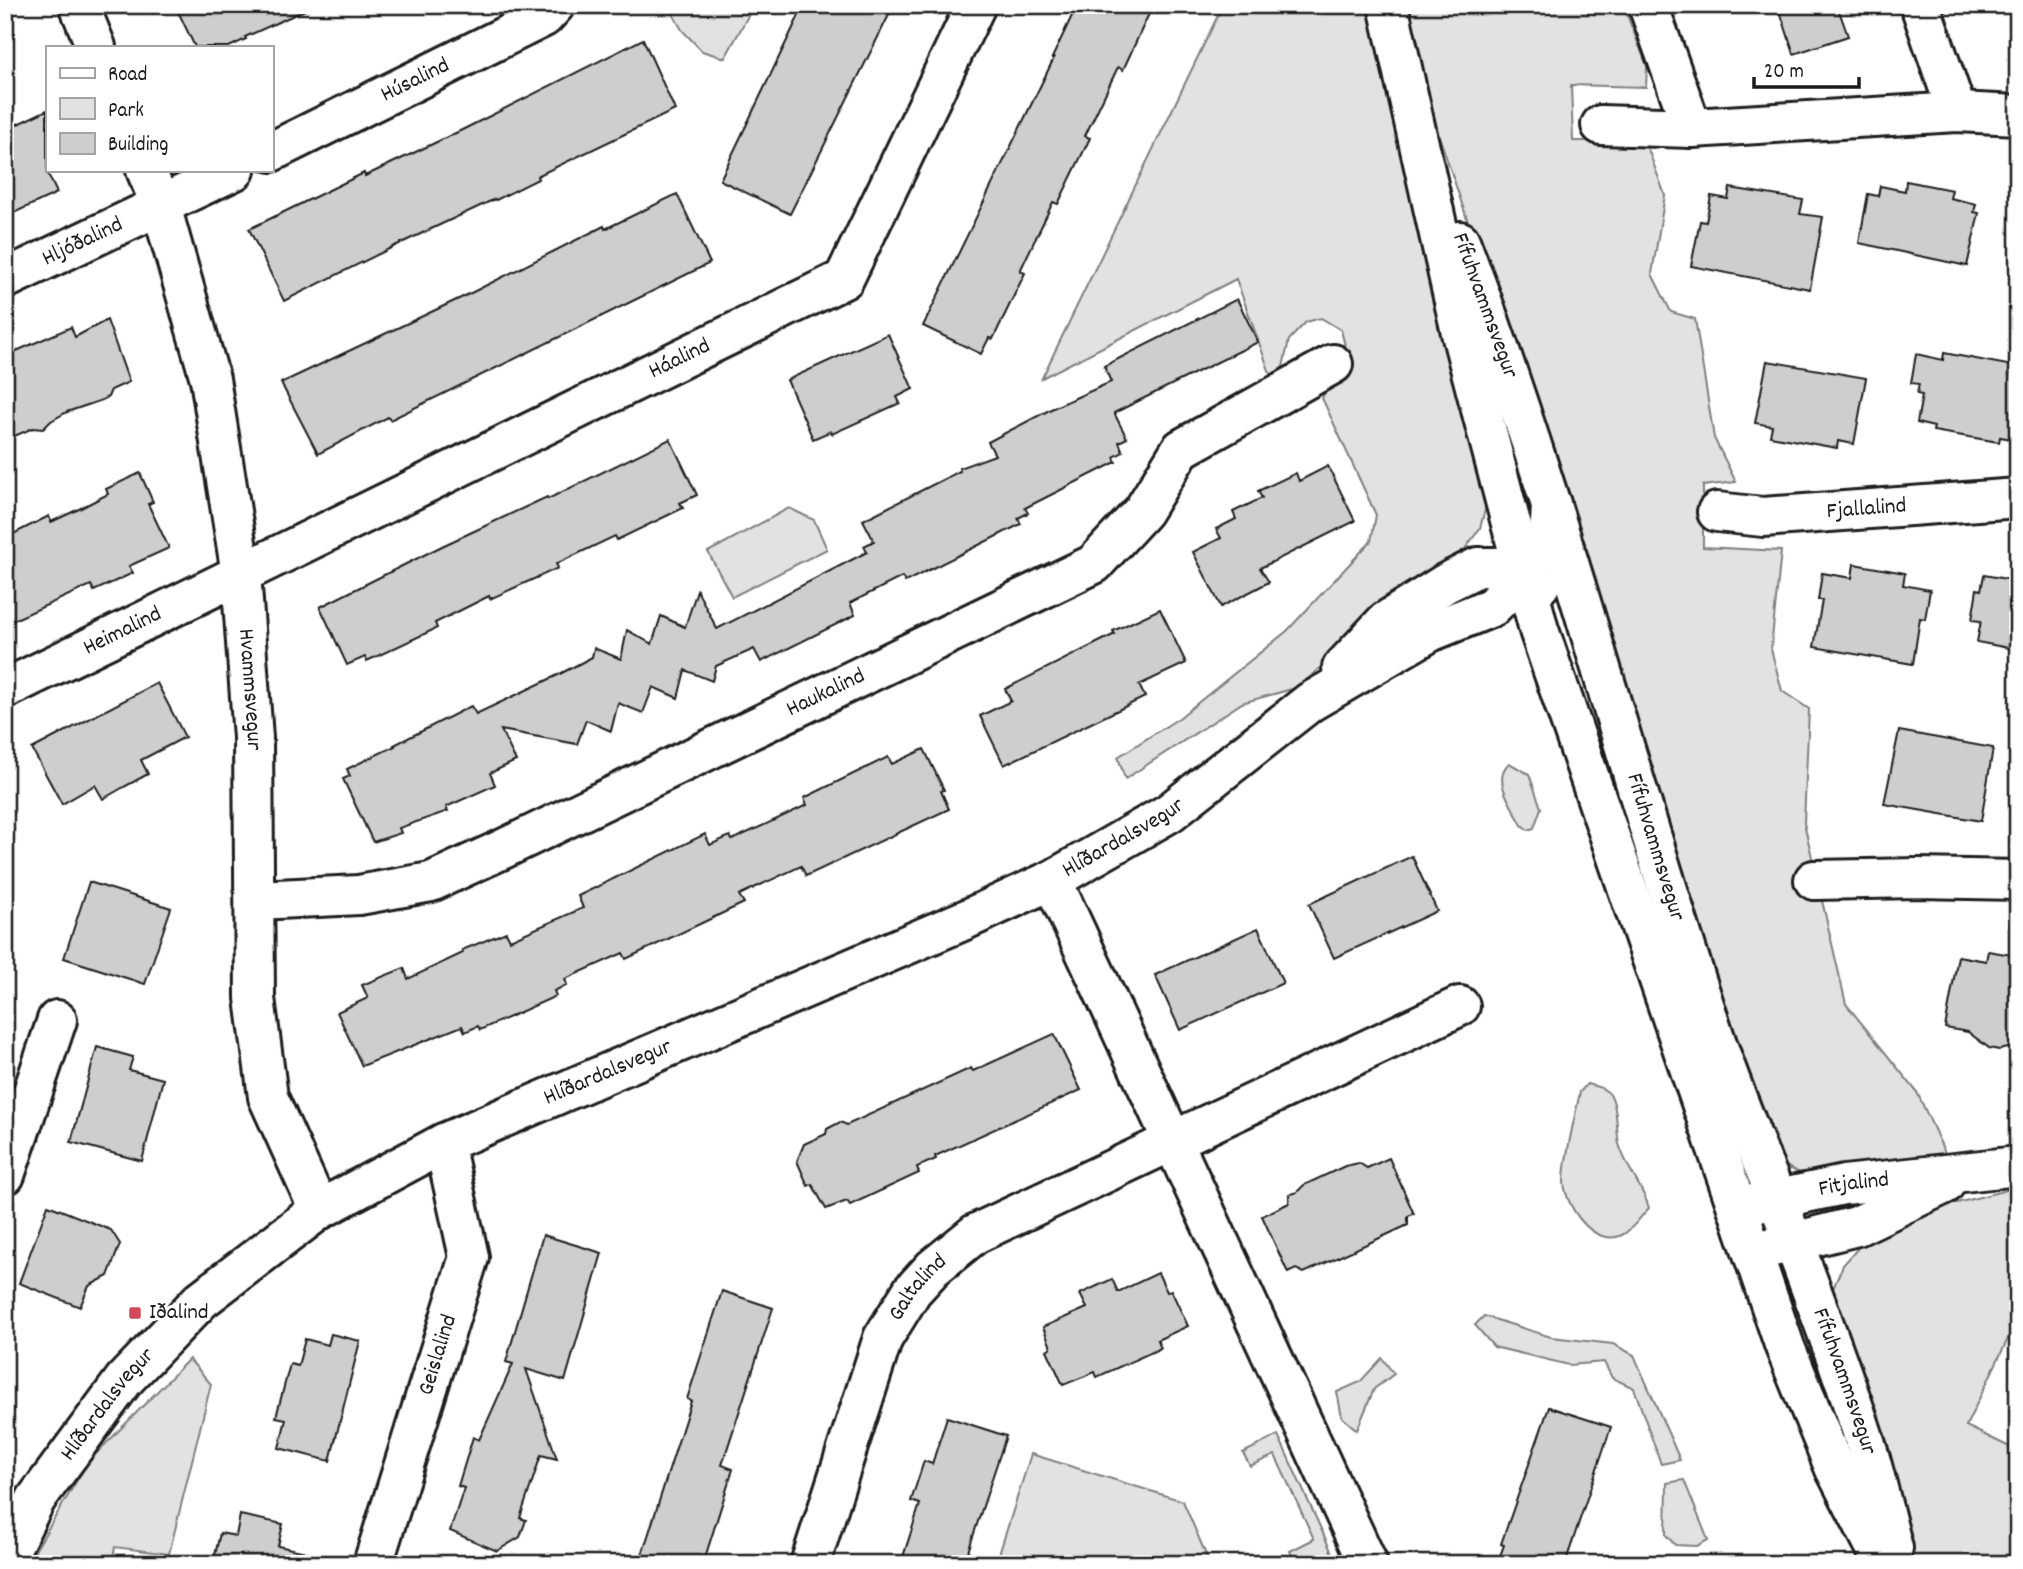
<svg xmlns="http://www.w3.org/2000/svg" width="2023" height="1569" font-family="Dekko,sans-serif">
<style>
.green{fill:#e2e2e2;stroke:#7f7f7f;stroke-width:2}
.building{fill:#cecece;stroke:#1c1c1c;stroke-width:2}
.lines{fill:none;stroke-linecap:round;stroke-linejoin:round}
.street-casing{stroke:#1c1c1c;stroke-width:44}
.secondary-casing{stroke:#1c1c1c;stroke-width:44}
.street{stroke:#fff;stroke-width:38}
.secondary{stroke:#fff;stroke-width:38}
.poi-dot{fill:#d1495b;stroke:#fff;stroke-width:2.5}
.labels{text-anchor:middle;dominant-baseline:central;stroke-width:6;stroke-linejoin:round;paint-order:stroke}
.street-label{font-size:23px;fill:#1c1c1c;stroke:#fff}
.poi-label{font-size:23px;fill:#1c1c1c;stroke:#fff;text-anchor:start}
</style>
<rect width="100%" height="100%" fill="#fff"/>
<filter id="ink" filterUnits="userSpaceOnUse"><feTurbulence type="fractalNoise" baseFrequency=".0143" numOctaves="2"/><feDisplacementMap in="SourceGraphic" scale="14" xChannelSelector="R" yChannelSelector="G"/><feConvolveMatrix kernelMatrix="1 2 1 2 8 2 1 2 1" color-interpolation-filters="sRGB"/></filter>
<g filter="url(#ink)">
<g class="green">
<path d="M668,5H754L725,58L702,51L682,30Z"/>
<path d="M1223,5H1368L1489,495L1480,528L1465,549L1433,569L1392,601L1299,687L1242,703L1125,779L1118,757L1179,718L1287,631L1371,541L1376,515L1322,398L1346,350L1341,330L1321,318L1306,322L1289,340L1283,367L1271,376L1236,279L1042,378Z"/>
<path d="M1407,5H1623L1647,66L1646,87L1571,85L1573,141H1645L1665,195L1652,274L1671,312L1695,319L1714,438L1736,482L1703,486V547L1781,551L1771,649L1782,691L1809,709L1804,823L1846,1004L1917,1092L1949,1162L1813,1176C1784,1171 1781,1162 1766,1138L1486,275L1438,133Z"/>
<path d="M789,508L814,520L827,549L732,597L708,552Z"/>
<path d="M1509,763L1529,774L1541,808L1534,828L1528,830L1522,825C1513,807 1491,780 1509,763Z"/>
<path d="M1587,1084C1596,1087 1605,1087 1611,1096C1618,1108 1616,1130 1619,1144C1626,1168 1642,1185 1649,1208C1641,1216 1632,1230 1622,1235C1593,1249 1563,1203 1564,1179C1565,1154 1575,1117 1580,1092Z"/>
<path d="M2018,1187V1318L1966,1426L2018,1451V1564H1911L1868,1409L1832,1291L1843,1265L1858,1248L1881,1231L1934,1209Z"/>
<path d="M1484,1316L1551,1337L1613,1344L1634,1355L1680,1460L1661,1464L1634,1388L1612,1378L1604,1362L1569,1365L1494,1347L1475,1325Z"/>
<path d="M1382,1358L1394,1374L1374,1389L1357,1430L1342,1417L1337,1392L1360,1382Z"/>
<path d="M189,1359L211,1384L169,1554L115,1547L112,1564H29L36,1549L88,1462Z"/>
<path d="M1278,1435L1337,1564H1296L1290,1551L1314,1539L1275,1455L1250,1466L1243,1453Z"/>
<path d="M1031,1454L1183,1501L1210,1564H996Z"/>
<path d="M1684,1480L1708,1540L1697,1546L1675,1545L1666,1535L1667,1483Z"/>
</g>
<g class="building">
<path d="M175,5H316L245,37L246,39L229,47H195Z"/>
<path d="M804,5H894L790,214L720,180Z"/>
<path d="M1077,5H1153L1123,70L1118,67L1085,136L1090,138L1058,204L1053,202L1020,271L1025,273L993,339L989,338L981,354L923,326L1054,58H1052Z"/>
<path d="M1778,5H1837L1848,36L1794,54Z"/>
<path d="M643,39L675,110L537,176L538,179L496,200L495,199L397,245L284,301L249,229L364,173L365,176L462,130Z"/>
<path d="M47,110V172L57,193L5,217V130Z"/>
<path d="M1906,181L1952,190L1950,198L1976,204L1974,212L1979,213L1967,266L1859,243L1868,194L1878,196L1880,186L1905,191Z"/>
<path d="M1730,188L1803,200L1800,214L1823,217L1810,289L1691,266L1700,221L1706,222L1711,196L1728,199Z"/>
<path d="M677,194L710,263L390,420L388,417L318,454L281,383L465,296L604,226L605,229Z"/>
<path d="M1237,299L1258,342L1114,413L1127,438L1119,442L1123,452L1114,457L1116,462L1025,508L1028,513L1018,518L1021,524L905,582L902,577L850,603L855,615L761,662L754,649L716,666L712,681L685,670L678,698L653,687L643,713L618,703L611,731L586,720L577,744L501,730L516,761L490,773L495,785L446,807L448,811L399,828L401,833L373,842L343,779L350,776L347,769L395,746L394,745L471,706L476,714L558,675L592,657L594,648L621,659L627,630L652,644L661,616L685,627L697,590L717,629L867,552L864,546L874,541L863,520L960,471L959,468L995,455L988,442L1055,407L1111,382L1104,366Z"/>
<path d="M107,320L129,382L111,390L108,397L102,400L67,412L51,421L43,429L33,428L5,440V356L71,327L75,337Z"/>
<path d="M888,334L913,389L897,397L900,403L832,434L831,431L813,439L787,380Z"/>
<path d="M1944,353L2013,366L2012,374L2018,375V440L2000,437L1999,442L1933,431L1934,427L1917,423L1922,395L1917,394L1919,384L1911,383L1916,354L1943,360Z"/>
<path d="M1767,361L1866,378L1854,444L1838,441L1837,448L1770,436L1772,426L1755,423Z"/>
<path d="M670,439L697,495L680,503L683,508L617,540L615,536L556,564L558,568L490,599L489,596L435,623L437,628L367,661L365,657L347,665L320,607L442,546L547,497L548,499Z"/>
<path d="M1328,466L1355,521L1260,568L1269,582L1221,607L1193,552L1221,538L1216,529L1236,519L1233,512L1262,498L1258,491L1296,473L1299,481Z"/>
<path d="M140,473L153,502L148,504L169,548L129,566L133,573L94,591L91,585L5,624V538L49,516L51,522L79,509L108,494L106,489Z"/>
<path d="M1854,564L1905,573L1903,585L1930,590L1925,619L1920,618L1913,664L1814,647L1822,600H1818L1822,573L1852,578Z"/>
<path d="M1984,575L2018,581V629L2014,649L1977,642L1981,621L1972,620L1977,589L1981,590Z"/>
<path d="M1160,609L1186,663L1139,685L1145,697L1004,765L980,716L1011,701L1005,689L1115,634L1113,631Z"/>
<path d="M157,683L185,737L141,760L148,774L122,788L103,799L95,785L62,804L32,749Z"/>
<path d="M1899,731L1993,748L1981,821L1884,804Z"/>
<path d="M924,749L944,790L941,791L949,809L806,876L801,866L739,895L744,903L626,959L623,953L565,979L567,985L554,991L556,996L480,1030L478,1026L465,1032L462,1026L362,1066L337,1012L368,998L362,985L404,968L408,979L463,953L462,950L506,932L510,940L583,908L578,896L705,834L710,845L730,836L732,840L807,805L804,798L888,757L892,764Z"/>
<path d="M1412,856L1437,911L1334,958L1309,904Z"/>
<path d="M89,882L171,908L145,984L64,958Z"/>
<path d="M1258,928L1283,983L1180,1030L1155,975Z"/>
<path d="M1988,951L2018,956V1046L1999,1050L1989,1048L1968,1032L1945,1028L1958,956L1986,961Z"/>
<path d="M1054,1034L1081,1090L935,1156L936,1159L917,1167L919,1173L850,1205L847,1201L826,1209L812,1184L808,1186L797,1161L804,1144L826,1134L827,1129L840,1122L847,1125L971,1068L973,1071Z"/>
<path d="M97,1047L133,1057L129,1070L163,1079L142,1161L71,1142Z"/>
<path d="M1389,1158L1414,1214L1408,1216V1225L1304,1273L1296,1269L1288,1273L1262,1216L1289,1203V1195L1297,1192L1304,1185L1345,1166L1359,1163L1367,1168Z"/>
<path d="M48,1205L111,1230L120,1244L108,1276L89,1286L80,1307L19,1283Z"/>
<path d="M543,1235L602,1253L565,1381L526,1369L557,1459L541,1455L520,1518L526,1520L520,1537L497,1551L450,1531L464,1488L458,1486L473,1437L479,1440L513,1364L506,1362Z"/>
<path d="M1158,1273L1167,1292L1171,1290L1188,1326L1157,1340L1161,1348L1097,1377L1095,1372L1063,1385L1047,1350L1051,1347L1043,1327L1087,1308L1080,1294L1112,1279L1118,1292Z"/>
<path d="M722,1291L773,1308L722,1465L733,1469L703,1564H661L641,1558L691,1401L687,1399Z"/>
<path d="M331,1334L360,1341L330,1461L279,1448L286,1419L276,1417L290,1364L298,1366L305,1339L328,1345Z"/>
<path d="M1549,1407L1611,1427L1582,1513L1565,1564H1497L1504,1545L1501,1544Z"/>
<path d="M947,1417L1006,1436L964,1564H923L903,1557L920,1504L911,1501L924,1461L932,1464Z"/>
<path d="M240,1515L283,1524L278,1546L306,1552L304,1564H213L220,1533L236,1536Z"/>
</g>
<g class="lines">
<g class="street-casing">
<g id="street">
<path d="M1648,5L1692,128"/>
<path d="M1920,5L1957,112"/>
<path d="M1601,125L1692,128L1957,112L2018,115"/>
<path id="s1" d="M271,152L544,17L555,5"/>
<path id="s2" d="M5,279L235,170"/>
<path id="s3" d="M1717,512L1763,517L2018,498"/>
<path id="s4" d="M5,689L844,279L976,5"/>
<path d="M1052,880L1368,1564"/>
<path d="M1814,880L1918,878L2018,880"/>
<path id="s5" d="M256,900L359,895L431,882L503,849L1094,564L1143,511L1181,449L1333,364"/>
<path d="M5,1175L57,1020"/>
<path id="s6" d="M1744,1206L1844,1185L2018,1166"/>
<path d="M1753,1252L1857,1226L1945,1184"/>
<path id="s7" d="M373,1564L469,1257L444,1143"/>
<path id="s8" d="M810,1564L883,1338L912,1291L933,1268L975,1234L1460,1006"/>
</g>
</g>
<g class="secondary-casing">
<g id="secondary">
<path d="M79,5L96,47"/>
<path d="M1388,5L1462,337L1539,630L1785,1347L1835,1469L1884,1564"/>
<path id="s9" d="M146,170L161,206L210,379L241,574L253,738L255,998L268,1097L319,1210"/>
<path id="s10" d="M1460,241C1559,500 1626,769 1713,1032C1737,1104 1768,1174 1795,1246C1818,1308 1842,1371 1863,1435C1875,1472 1883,1510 1893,1548"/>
<path d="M1342,668L1386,621L1446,583L1478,567H1500L1525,574L1540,585"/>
<path id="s11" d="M5,1560L36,1499L124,1380L201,1300L319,1210L444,1143L967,919L1052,880L1169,813L1310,702L1430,632L1492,607L1525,574L1541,551L1550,524L1551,504"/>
</g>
</g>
<use href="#street" class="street"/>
<use href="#secondary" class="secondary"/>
</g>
</g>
<rect class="poi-dot" x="128" y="1306" width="14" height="14" rx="3.5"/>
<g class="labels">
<g class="street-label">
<text stroke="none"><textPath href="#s1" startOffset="161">Húsalind</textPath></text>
<text stroke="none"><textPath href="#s2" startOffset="86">Hljóðalind</textPath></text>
<text transform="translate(1484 306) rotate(70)">Fífuhvammsvegur</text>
<text stroke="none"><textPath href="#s4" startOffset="751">Háalind</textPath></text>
<text stroke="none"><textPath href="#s3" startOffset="150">Fjallalind</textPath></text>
<text stroke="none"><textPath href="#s4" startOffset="131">Heimalind</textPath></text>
<text stroke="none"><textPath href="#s9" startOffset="532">Hvammsvegur</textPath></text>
<text stroke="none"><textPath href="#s5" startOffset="614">Haukalind</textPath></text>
<text stroke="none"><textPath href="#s11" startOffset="1363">Hlíðardalsvegur</textPath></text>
<text stroke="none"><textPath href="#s10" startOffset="637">Fífuhvammsvegur</textPath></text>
<text stroke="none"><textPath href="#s11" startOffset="796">Hlíðardalsvegur</textPath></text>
<text stroke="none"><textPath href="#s6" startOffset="112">Fitjalind</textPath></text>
<text stroke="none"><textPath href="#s8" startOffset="299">Galtalind</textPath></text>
<text stroke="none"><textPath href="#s7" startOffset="219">Geislalind</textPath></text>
<text stroke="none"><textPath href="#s10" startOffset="1204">Fífuhvammsvegur</textPath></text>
<text stroke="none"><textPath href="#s11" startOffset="187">Hlíðardalsvegur</textPath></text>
</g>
<g class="poi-label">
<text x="149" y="1313">Iðalind</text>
</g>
</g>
<rect width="2023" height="1569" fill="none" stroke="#fff" stroke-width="28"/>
<rect x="14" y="14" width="1995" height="1541" fill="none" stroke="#1c1c1c" stroke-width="2.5" filter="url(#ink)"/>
<rect x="46" y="46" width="228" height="126" fill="#ffffff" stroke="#a4a4a4" stroke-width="2"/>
<rect x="60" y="68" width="35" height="10" fill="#ffffff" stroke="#a4a4a4" stroke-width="2"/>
<text x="108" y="80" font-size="21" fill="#1c1c1c">Road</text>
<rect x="60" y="98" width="35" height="21" fill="#e2e2e2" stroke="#a4a4a4" stroke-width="2"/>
<text x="108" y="116" font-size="21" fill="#1c1c1c">Park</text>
<rect x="60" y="133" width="35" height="21" fill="#cecece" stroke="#a4a4a4" stroke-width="2"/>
<text x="108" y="150" font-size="21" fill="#1c1c1c">Building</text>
<path d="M1754 77v10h105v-10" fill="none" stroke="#1c1c1c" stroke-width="3.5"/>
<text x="1764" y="77" font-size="21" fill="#1c1c1c" stroke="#ffffff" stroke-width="5" paint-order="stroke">20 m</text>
</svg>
